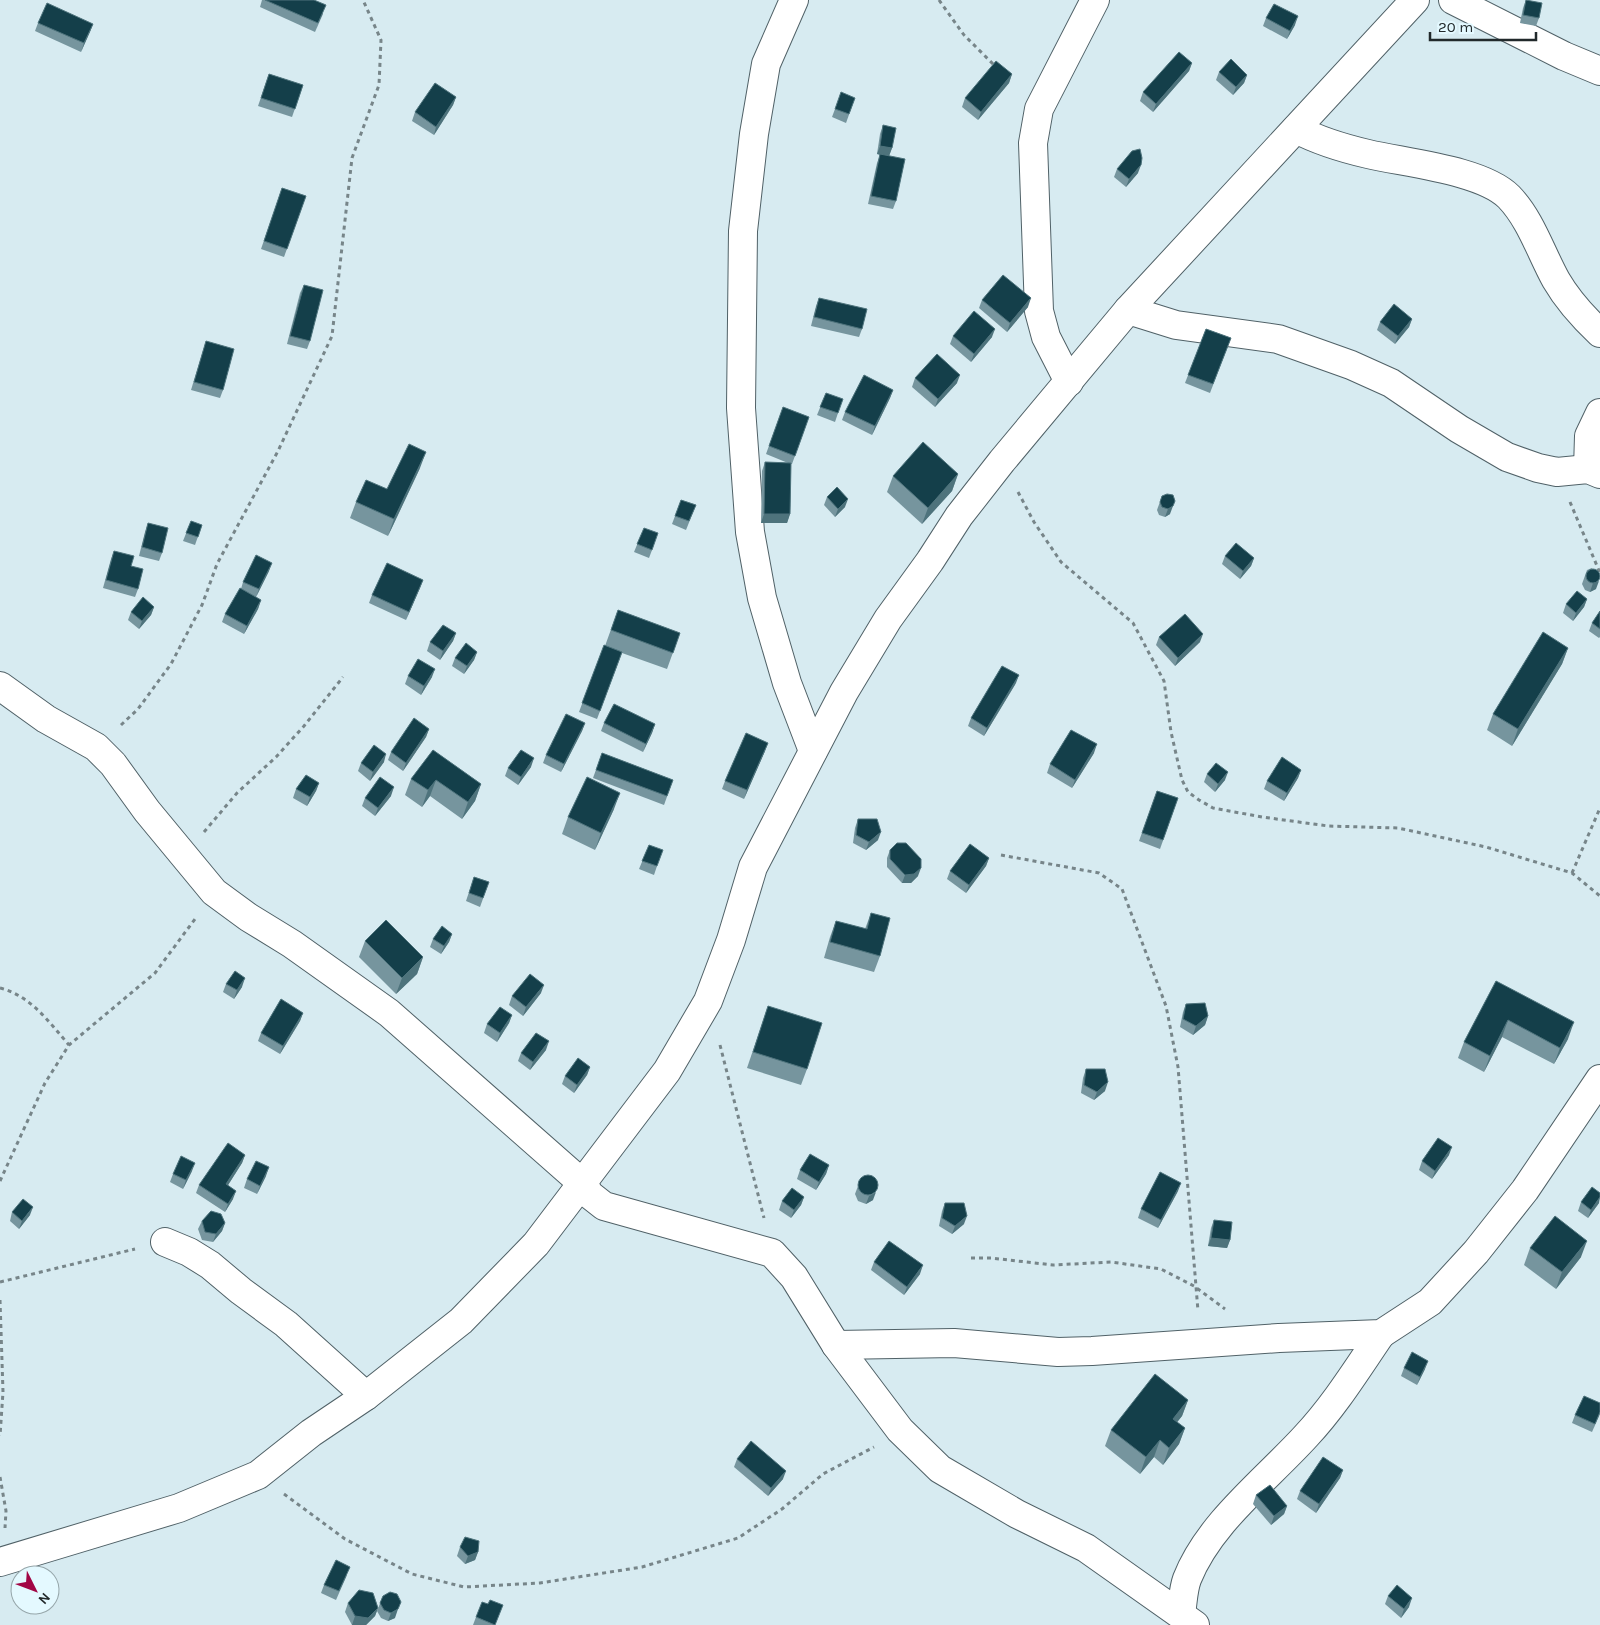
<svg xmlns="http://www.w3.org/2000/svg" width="1600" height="1625" font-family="Karla,sans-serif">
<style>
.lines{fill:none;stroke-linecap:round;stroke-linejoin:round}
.street-casing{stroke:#506167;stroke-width:30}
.path{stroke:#778589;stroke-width:3;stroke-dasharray:4 4;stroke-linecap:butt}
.street{stroke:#fff;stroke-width:28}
.wall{fill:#76959e}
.shaded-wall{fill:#4e737c}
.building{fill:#143f4a;stroke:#4e737c}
</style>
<rect width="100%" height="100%" fill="#d7ebf1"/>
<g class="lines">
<g class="street-casing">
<g id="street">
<path d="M794,0L766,64L754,134L743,231L741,408L750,532L762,598L787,683L813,751"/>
<path d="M1453,0L1564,56L1600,71"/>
<path d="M1296,129C1319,141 1342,148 1368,154C1406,163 1482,170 1509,197C1531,220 1541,253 1556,280C1567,299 1584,318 1600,333"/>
<path d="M1128,310L1176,325L1278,339L1351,365L1391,383L1459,429L1507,457L1538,468L1557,472L1588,469L1600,474"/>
<path d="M1069,382L1046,337L1039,311L1033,143L1039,109L1095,0"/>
<path d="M1588,469L1589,436L1600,413"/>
<path d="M0,686L46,719L96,747L113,764L147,811L214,892L248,917L292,944L389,1013L582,1183L590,1195L604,1206L772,1253L794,1277L836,1345L900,1430L940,1469L1017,1514L1086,1548L1195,1625"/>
<path d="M165,1242L189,1252L210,1265L241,1291L286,1324L366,1396"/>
<path d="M836,1345L954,1343L1058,1352L1092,1351L1279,1338L1381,1334L1430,1302L1476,1252L1525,1190L1600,1079"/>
<path d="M0,1562L179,1508L258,1475L311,1433L366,1396L461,1321L536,1244L667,1071L708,1001L731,940L753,867L844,692L888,619L930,561L959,516L1002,461L1128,310L1415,0"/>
<path d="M1181,1613C1183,1602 1183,1590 1187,1579C1209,1523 1266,1480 1306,1436C1335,1405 1357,1369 1381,1334"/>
</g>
</g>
<g class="path">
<path d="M939,0L964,35L995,66"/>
<path d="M1018,492L1034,522L1061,562L1133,623L1164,681L1171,732L1182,780L1188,792L1199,800L1213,808L1262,817L1328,826L1398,828L1486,847L1572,873L1600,896"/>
<path d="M1570,502L1600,573"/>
<path d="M121,725L138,709L171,664L202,605L217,564L278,451L332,336L352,158L379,85L381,40L363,0"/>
<path d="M204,832L237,793L276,757L304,726L343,677"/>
<path d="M1001,855L1099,873L1122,889L1166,1006L1178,1067L1198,1311"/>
<path d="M1572,873L1600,808"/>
<path d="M0,988C31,996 49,1022 69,1045"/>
<path d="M720,1045L764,1218"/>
<path d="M0,1181L45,1083L69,1045L155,973L195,919"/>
<path d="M971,1258H991L1053,1265L1111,1262L1161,1269L1194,1286L1225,1309"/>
<path d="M0,1282L135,1249"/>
<path d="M0,1300L3,1392L0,1436"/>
<path d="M0,1477L6,1511L5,1528"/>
<path d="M284,1494L345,1539L412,1574L464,1587L540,1583L642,1567L738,1538L782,1509L823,1474L874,1447"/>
</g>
<use href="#street" class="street"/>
</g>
<g class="wall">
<path d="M262,0H314L323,14L315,32L260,7Z"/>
<path d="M1526,0L1539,18L1536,26L1520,23L1523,8Z"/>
<path d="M1266,18L1295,25L1287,39L1263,26Z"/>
<path d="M38,23L93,24L81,52L35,31Z"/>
<path d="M1192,63L1189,71L1153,112L1140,101L1143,92Z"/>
<path d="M1219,72L1247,75L1244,83L1233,95L1216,80Z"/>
<path d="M269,74L303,85L292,117L258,106Z"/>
<path d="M1012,74L1009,83L978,120L962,107L965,98Z"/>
<path d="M456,97L453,105L434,135L412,121L415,112Z"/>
<path d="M855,98L846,123L832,117L835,109Z"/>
<path d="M883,125L892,148L889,156L896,201L893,209L868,204L877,163L880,155L877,154L880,134Z"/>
<path d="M1117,169L1138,173L1126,187L1114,177Z"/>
<path d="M282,188L306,196L284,257L261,249Z"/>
<path d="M304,285L310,341L307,349L287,344L300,293Z"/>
<path d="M819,298L862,329L859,337L811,326L816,306Z"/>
<path d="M982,300L1028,307L1007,332L979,308Z"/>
<path d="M1412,319L1409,327L1395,344L1377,330L1380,322Z"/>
<path d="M1206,329L1231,338L1210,393L1185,383Z"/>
<path d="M953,336L992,337L971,362L950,344Z"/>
<path d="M206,341L223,390L220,398L191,390Z"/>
<path d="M915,378L957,383L935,407L912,387Z"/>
<path d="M893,390L890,398L872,435L842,420L845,412Z"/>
<path d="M826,393L838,413L835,422L817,415Z"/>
<path d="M783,407L809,417L792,464H791L790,514L787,523H761L762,471L765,462L788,463L766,454Z"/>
<path d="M420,468L388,536L350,518L356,502L387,489Z"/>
<path d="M958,474L952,491L922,524L887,492L893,476Z"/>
<path d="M1162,496L1170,514L1165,517L1159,515L1157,510Z"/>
<path d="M827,497L845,507L835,517L824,505Z"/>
<path d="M681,500L696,505L686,530L672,524Z"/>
<path d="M191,521L202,525L195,545L183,541Z"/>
<path d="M148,523L162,553L159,561L139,556L145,532Z"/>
<path d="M644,528L652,550L649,558L634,552Z"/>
<path d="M114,551L138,589L135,597L103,588L111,559Z"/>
<path d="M1225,556L1254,558L1251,566L1240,579L1222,564Z"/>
<path d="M1592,568L1596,589L1590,592L1585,590L1582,584L1587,570Z"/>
<path d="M269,571L256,597L261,600L258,609L244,634L222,622L225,614L241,589L243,582Z"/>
<path d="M423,580L406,620L369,603L372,595Z"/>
<path d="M1587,599L1584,607L1573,621L1563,613L1566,604Z"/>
<path d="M154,607L151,615L139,629L128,620L131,612Z"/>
<path d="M618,610L680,633L667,669L622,653L597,719L579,712L604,645L605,646Z"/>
<path d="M1600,611V637L1599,638L1589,631L1592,623Z"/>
<path d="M456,633L453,641L440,660L427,651L430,642Z"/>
<path d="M1159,637L1200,642L1175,666L1156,645Z"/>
<path d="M1568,648L1562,664L1512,746L1487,730L1493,714Z"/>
<path d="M477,652L474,660L464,674L452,666L455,658Z"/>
<path d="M408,676L432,677L421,695L405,684Z"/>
<path d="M1016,683L984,736L968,726L971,718Z"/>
<path d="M585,723L582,731L561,772L543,763L546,755Z"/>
<path d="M604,723L655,724L652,733L643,752L601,731Z"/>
<path d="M429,729L426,737L403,771L388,760L391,752Z"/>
<path d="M433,750L481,784L475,801L462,819L430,796L422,807L405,795L411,779Z"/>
<path d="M765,751L744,799L722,789L725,781Z"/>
<path d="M602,753L673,780L664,805L593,778Z"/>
<path d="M1094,753L1072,788L1047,773L1050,764Z"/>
<path d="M384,762L370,781L358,771L361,763Z"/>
<path d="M531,767L518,785L505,776L508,768Z"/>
<path d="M1301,770L1298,778L1284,801L1264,789L1267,781Z"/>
<path d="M1207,774L1225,780L1215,792L1204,782Z"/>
<path d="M319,783L316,791L307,806L293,798L296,789Z"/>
<path d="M1157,791L1178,798L1160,849L1139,841Z"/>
<path d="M391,796L375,816L362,806L365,798Z"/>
<path d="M614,809L595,850L562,834L568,817Z"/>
<path d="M858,819L878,840L866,850L853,843L855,828Z"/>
<path d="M649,845L657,866L654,875L639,869Z"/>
<path d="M890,850L918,876L911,883H902L887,867V858Z"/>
<path d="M989,858L986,866L966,893L947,879L950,871Z"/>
<path d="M474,877L489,882L480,907L466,901Z"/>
<path d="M871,913L880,956L874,972L824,958L830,937L836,921L865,929Z"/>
<path d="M452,934L449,942L441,954L430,947L433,939Z"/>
<path d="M365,941L423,957L417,974L396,994L359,957Z"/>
<path d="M1496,981L1568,1039L1554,1064L1502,1037L1484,1072L1458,1058L1464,1042Z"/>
<path d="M226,984L242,987L234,999L223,992Z"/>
<path d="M541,993L523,1016L509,1005L512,996Z"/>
<path d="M1186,1004L1208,1016L1205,1025L1193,1035L1180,1027L1183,1012Z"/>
<path d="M768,1006L807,1069L801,1085L747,1068Z"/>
<path d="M303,1013L300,1021L280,1054L258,1041L261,1033Z"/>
<path d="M512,1015L509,1023L497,1042L484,1033L487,1024Z"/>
<path d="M546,1050L530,1070L518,1061L521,1053Z"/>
<path d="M590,1067L587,1075L574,1093L562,1084L565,1076Z"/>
<path d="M1086,1069L1105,1091L1094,1100L1081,1093L1083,1078Z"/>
<path d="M245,1155L242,1163L228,1185L233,1199L225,1212L196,1193L199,1185Z"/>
<path d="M1449,1155L1432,1179L1419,1170L1422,1161Z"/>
<path d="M829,1165L826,1174L816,1190L797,1179L800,1170Z"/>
<path d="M192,1171L183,1189L170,1182L173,1174Z"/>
<path d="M266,1176L257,1194L244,1188L247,1179Z"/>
<path d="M861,1178L873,1200L866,1204L858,1201L855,1194Z"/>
<path d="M1178,1191L1158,1228L1138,1218L1141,1209Z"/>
<path d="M804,1197L801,1205L791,1218L779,1210L782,1201Z"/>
<path d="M1581,1202L1599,1203L1588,1218L1578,1211Z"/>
<path d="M945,1203L964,1224L952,1234L939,1226L942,1211Z"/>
<path d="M12,1212L30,1215L19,1229L10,1221Z"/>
<path d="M1214,1220L1230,1240L1227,1248L1208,1246L1211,1228Z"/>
<path d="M202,1221L225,1223L222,1231L213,1242L202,1240L198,1229Z"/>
<path d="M1530,1248L1581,1257L1556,1289L1524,1265Z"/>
<path d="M874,1262L920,1274L904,1295L871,1270Z"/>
<path d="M1404,1368L1425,1369L1417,1385L1401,1376Z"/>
<path d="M1188,1400L1182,1416L1177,1422L1185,1428L1179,1444L1163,1465L1154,1457L1140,1474L1105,1446L1111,1430Z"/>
<path d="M1600,1414L1592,1432L1572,1423L1575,1415Z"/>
<path d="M737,1459L783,1479L768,1496L734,1467Z"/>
<path d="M1343,1470L1340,1478L1316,1513L1297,1499L1300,1491Z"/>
<path d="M1256,1495L1287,1506L1284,1514L1271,1525L1253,1504Z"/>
<path d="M460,1547L478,1552L475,1560L465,1564L457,1556Z"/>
<path d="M347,1575L336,1600L321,1593L324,1585Z"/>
<path d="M383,1596L395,1618L388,1621L381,1618L377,1611Z"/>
<path d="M1388,1596L1409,1607L1401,1618L1385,1604Z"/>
<path d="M348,1603L378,1608L375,1616L366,1625H352L345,1612Z"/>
<path d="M476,1617L495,1625H473Z"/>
</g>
<g class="shaded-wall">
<path d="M1298,16L1295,25L1287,39L1290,31Z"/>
<path d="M93,24L90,32L81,52L84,43Z"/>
<path d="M1192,63L1189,71L1153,112L1156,104Z"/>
<path d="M1012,74L1009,83L978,120L981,112Z"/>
<path d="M1247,75L1244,83L1233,95L1236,87Z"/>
<path d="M456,97L453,105L434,135L436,127Z"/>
<path d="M880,146L892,148L889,156L877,154Z"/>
<path d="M1141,165L1138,173L1126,187L1129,179Z"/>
<path d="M1031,298L1028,307L1007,332L1010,323Z"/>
<path d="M1412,319L1409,327L1395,344L1398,336Z"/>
<path d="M995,329L992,337L971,362L974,354Z"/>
<path d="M960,375L957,383L935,407L938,399Z"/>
<path d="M893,390L890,398L872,435L875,426Z"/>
<path d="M426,452L420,468L388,536L394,519Z"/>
<path d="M958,474L952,491L922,524L928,508Z"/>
<path d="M848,499L845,507L835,517L838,509Z"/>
<path d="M1173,506L1170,514L1165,517L1168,509Z"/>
<path d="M764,514H790L787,523H761Z"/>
<path d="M1254,558L1251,566L1240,579L1243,571Z"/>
<path d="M272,563L269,571L256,597L259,589Z"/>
<path d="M423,580L420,588L406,620L409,612Z"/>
<path d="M1599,581L1596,589L1590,592L1593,583Z"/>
<path d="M1587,599L1584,607L1573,621L1576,613Z"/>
<path d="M261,600L258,609L244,634L247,626Z"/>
<path d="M154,607L151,615L139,629L142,621Z"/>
<path d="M456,633L453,641L440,660L443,651Z"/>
<path d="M1203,634L1200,642L1175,666L1178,658Z"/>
<path d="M1568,648L1562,664L1512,746L1518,729Z"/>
<path d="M477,652L474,660L464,674L467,666Z"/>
<path d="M435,669L432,677L421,695L424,686Z"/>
<path d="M1019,675L1016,683L984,736L987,728Z"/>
<path d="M585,723L582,731L561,772L564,764Z"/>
<path d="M655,724L652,733L643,752L646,744Z"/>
<path d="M429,729L426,737L403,771L406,763Z"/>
<path d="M768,743L765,751L744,799L747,790Z"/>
<path d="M1097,744L1094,753L1072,788L1075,780Z"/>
<path d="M386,754L384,762L370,781L373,772Z"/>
<path d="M534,758L531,767L518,785L521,777Z"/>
<path d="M1301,770L1298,778L1284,801L1287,793Z"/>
<path d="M1228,772L1225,780L1215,792L1218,784Z"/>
<path d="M436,780L430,796L422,807L428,790Z"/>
<path d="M319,783L316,791L307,806L310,797Z"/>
<path d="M481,784L475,801L462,819L468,802Z"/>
<path d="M394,787L391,796L375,816L378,808Z"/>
<path d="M620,793L614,809L595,850L601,833Z"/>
<path d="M881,832L878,840L866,850L869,842Z"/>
<path d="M989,858L986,866L966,893L969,885Z"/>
<path d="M921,868L918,876L911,883H902L905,875Z"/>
<path d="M452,934L449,942L441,954L444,946Z"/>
<path d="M423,957L417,974L396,994L402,978Z"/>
<path d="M245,978L242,987L234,999L237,990Z"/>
<path d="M544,985L541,993L523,1016L526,1007Z"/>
<path d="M303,1013L300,1021L280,1054L283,1046Z"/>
<path d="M512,1015L509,1023L497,1042L500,1033Z"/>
<path d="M1208,1016L1205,1025L1193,1035L1196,1026Z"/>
<path d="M1508,1020L1502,1037L1484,1072L1490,1056Z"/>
<path d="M1574,1022L1568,1039L1554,1064L1560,1048Z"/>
<path d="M549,1041L546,1050L530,1070L533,1062Z"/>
<path d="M590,1067L587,1075L574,1093L577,1085Z"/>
<path d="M1108,1082L1105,1091L1094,1100L1097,1092Z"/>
<path d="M1452,1147L1449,1155L1432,1179L1435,1171Z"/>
<path d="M245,1155L242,1163L223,1193L226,1184Z"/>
<path d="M195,1163L192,1171L183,1189L186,1180Z"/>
<path d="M829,1165L826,1174L816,1190L819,1182Z"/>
<path d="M269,1167L266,1176L257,1194L260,1186Z"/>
<path d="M1181,1183L1178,1191L1158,1228L1161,1220Z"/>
<path d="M236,1191L233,1199L225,1212L228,1204Z"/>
<path d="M876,1192L873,1200L866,1204L869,1196Z"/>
<path d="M804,1197L801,1205L791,1218L794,1210Z"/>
<path d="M1600,1197L1599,1203L1588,1218L1591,1210Z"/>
<path d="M33,1207L30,1215L19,1229L22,1221Z"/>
<path d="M967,1216L964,1224L952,1234L955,1226Z"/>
<path d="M225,1223L222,1231L213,1242L216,1234Z"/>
<path d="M1211,1238L1230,1240L1227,1248L1208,1246Z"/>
<path d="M1587,1241L1581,1257L1556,1289L1562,1272Z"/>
<path d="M923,1265L920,1274L904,1295L907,1287Z"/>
<path d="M1428,1361L1425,1369L1417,1385L1420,1377Z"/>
<path d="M1188,1400L1182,1416L1167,1435L1173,1419Z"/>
<path d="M1185,1428L1179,1444L1163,1465L1169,1448Z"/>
<path d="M1160,1440L1154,1457L1140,1474L1146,1457Z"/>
<path d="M1343,1470L1340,1478L1316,1513L1319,1504Z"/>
<path d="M786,1471L783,1479L768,1496L771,1488Z"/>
<path d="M1287,1506L1284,1514L1271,1525L1274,1516Z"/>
<path d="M478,1552L475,1560L465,1564L468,1556Z"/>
<path d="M1412,1598L1409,1607L1401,1618L1404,1609Z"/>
<path d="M378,1608L375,1616L366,1625H352L355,1616Z"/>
<path d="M398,1609L395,1618L388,1621L391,1613Z"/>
</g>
<g class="building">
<path d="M265,0H314L326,5L318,23Z"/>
<path d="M1526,0L1542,3L1539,18L1523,15Z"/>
<path d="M47,3L93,24L84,43L38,23Z"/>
<path d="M1274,4L1298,16L1290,31L1266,18Z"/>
<path d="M1179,52L1192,63L1156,104L1143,92Z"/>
<path d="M1231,59L1247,75L1236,87L1219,72Z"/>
<path d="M996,61L1012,74L981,112L965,98Z"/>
<path d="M269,74L303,85L295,109L261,98Z"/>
<path d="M435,83L456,97L436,127L415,112Z"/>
<path d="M841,92L855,98L849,114L835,109Z"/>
<path d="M883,125L896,128L892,148L880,146Z"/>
<path d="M1140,149L1142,158L1141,165L1129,179L1117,169L1132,151Z"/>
<path d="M880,154L905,159L896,201L871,196Z"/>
<path d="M282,188L306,196L287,249L264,241Z"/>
<path d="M1003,275L1031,298L1010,323L982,300Z"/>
<path d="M304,285L323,290L310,341L290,336Z"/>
<path d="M819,298L867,309L862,329L814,317Z"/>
<path d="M1394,304L1412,319L1398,336L1380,322Z"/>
<path d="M974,311L995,329L974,354L953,336Z"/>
<path d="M1206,329L1231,338L1213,384L1188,375Z"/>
<path d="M206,341L234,349L223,390L194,382Z"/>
<path d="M937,354L960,375L938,399L915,378Z"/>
<path d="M864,375L893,390L875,426L845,412Z"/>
<path d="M826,393L843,399L838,413L820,407Z"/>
<path d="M783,407L809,417L795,456L769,446Z"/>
<path d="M923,442L958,474L928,508L893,476Z"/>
<path d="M409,444L426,452L394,519L356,502L366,480L387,489Z"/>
<path d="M765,462L791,463L790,514H764Z"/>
<path d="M837,487L848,499L838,509L827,497Z"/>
<path d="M1167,494L1173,495L1175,501L1173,506L1168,509L1162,507L1160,502L1162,496Z"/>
<path d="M681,500L696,505L689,521L675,516Z"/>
<path d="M191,521L202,525L198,537L186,533Z"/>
<path d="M148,523L168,528L162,553L142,547Z"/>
<path d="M644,528L658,533L652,550L637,544Z"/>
<path d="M1236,543L1254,558L1243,571L1225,556Z"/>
<path d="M114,551L134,556L131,566L143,569L138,589L106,580Z"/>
<path d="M256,555L272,563L259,589L243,582Z"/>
<path d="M387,563L423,580L409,612L372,595Z"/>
<circle cx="1593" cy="576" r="7"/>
<path d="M240,588L261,600L247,626L225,614Z"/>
<path d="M1577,591L1587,599L1576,613L1566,604Z"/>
<path d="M143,597L154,607L142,621L131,612Z"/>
<path d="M618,610L680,633L673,653L611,630Z"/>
<path d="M1600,611V629L1592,623Z"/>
<path d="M1185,614L1203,634L1178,658L1159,637Z"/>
<path d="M443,625L456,633L443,651L430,642Z"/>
<path d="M1543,632L1568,648L1518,729L1493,714Z"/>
<path d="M466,643L477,652L467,666L455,658Z"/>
<path d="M604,645L622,652L600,711L582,703Z"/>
<path d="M418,659L435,669L424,686L408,676Z"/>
<path d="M1002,666L1019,675L987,728L971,718Z"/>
<path d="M614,704L655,724L646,744L604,723Z"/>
<path d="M566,714L585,723L564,764L546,755Z"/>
<path d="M414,718L429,729L406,763L391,752Z"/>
<path d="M1071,730L1097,744L1075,780L1050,764Z"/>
<path d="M746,733L768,743L747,790L725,781Z"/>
<path d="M374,745L386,754L373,772L361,763Z"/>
<path d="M433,750L481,784L468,802L436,780L428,790L411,779Z"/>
<path d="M521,750L534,758L521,777L508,768Z"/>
<path d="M602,753L673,780L667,796L596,770Z"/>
<path d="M1282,757L1301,770L1287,793L1267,781Z"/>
<path d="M1216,763L1228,772L1218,784L1207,774Z"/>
<path d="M306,775L319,783L310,797L296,789Z"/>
<path d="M380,777L394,787L378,808L365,798Z"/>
<path d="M587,777L620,793L601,833L568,817Z"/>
<path d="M1157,791L1178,798L1163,840L1142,833Z"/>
<path d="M858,819H877L881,832L869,842L856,835Z"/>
<path d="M897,843H906L921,859V868L914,874L905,875L890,859V850Z"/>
<path d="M970,844L989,858L969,885L950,871Z"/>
<path d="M649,845L663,850L657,866L642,861Z"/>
<path d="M474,877L489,882L483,898L469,893Z"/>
<path d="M871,913L890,918L880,956L830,942L836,921L867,929Z"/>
<path d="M386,920L423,957L402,978L365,941Z"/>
<path d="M442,926L452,934L444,946L433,939Z"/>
<path d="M235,971L245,978L237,990L226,984Z"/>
<path d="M530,974L544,985L526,1007L512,996Z"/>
<path d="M1496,981L1574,1022L1560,1048L1508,1020L1490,1056L1464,1042Z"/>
<path d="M281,999L303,1013L283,1046L261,1033Z"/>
<path d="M1205,1003L1208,1016L1196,1026L1183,1019L1186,1004Z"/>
<path d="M768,1006L822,1023L807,1069L753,1052Z"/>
<path d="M500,1007L512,1015L500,1033L487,1024Z"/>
<path d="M536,1033L549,1041L533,1062L521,1053Z"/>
<path d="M578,1058L590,1067L577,1085L565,1076Z"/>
<path d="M1086,1069H1105L1108,1082L1097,1092L1084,1085Z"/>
<path d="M1438,1138L1452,1147L1435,1171L1422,1161Z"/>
<path d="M228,1143L245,1155L226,1184L236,1191L228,1204L199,1185Z"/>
<path d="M810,1154L829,1165L819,1182L800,1170Z"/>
<path d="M181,1156L195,1163L186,1180L173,1174Z"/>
<path d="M256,1161L269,1167L260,1186L247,1179Z"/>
<path d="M1160,1172L1181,1183L1161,1220L1141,1209Z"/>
<circle cx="868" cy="1185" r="10"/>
<path d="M1592,1187L1600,1193V1197L1591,1210L1581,1202Z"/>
<path d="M792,1188L804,1197L794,1210L782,1201Z"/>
<path d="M23,1199L33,1207L22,1221L12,1212Z"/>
<path d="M945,1203H964L967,1216L955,1226L942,1218Z"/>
<path d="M211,1211L221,1214L225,1223L216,1234L205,1232L202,1221Z"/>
<path d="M1555,1216L1587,1241L1562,1272L1530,1248Z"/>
<path d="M1214,1220L1232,1222L1230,1240L1211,1238Z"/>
<path d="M889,1241L923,1265L907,1287L874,1262Z"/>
<path d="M1412,1352L1428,1361L1420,1377L1404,1368Z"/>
<path d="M1155,1374L1188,1400L1173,1419L1185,1428L1169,1448L1160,1440L1146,1457L1111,1430Z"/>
<path d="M1584,1396L1600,1403V1412L1595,1424L1575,1415Z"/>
<path d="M751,1441L786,1471L771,1488L737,1459Z"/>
<path d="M1323,1457L1343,1470L1319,1504L1300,1491Z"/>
<path d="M1270,1485L1287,1506L1274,1516L1256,1495Z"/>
<path d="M465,1537L479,1541L478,1552L468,1556L460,1547Z"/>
<path d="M336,1560L350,1567L339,1591L324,1585Z"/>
<path d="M1397,1585L1412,1598L1404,1609L1388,1596Z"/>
<path d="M359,1590L373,1593L378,1608L368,1618L355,1616L348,1603Z"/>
<path d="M390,1592L397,1594L401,1602L398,1609L391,1613L384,1610L380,1603L383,1596Z"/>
<path d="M490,1600L503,1605L495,1625L476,1617L482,1602L488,1604Z"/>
</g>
<g transform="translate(35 1590) rotate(132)"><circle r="24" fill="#e4f9ff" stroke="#96a6aa"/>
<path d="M0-4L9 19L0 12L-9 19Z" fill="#a10645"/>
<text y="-8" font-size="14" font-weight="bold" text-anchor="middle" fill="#21292b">N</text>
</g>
<path d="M1430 32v8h106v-8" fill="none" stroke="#21292b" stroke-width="2.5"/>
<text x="1438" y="32" font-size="15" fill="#21292b" stroke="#e4f9ff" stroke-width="4" paint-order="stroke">20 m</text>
</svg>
